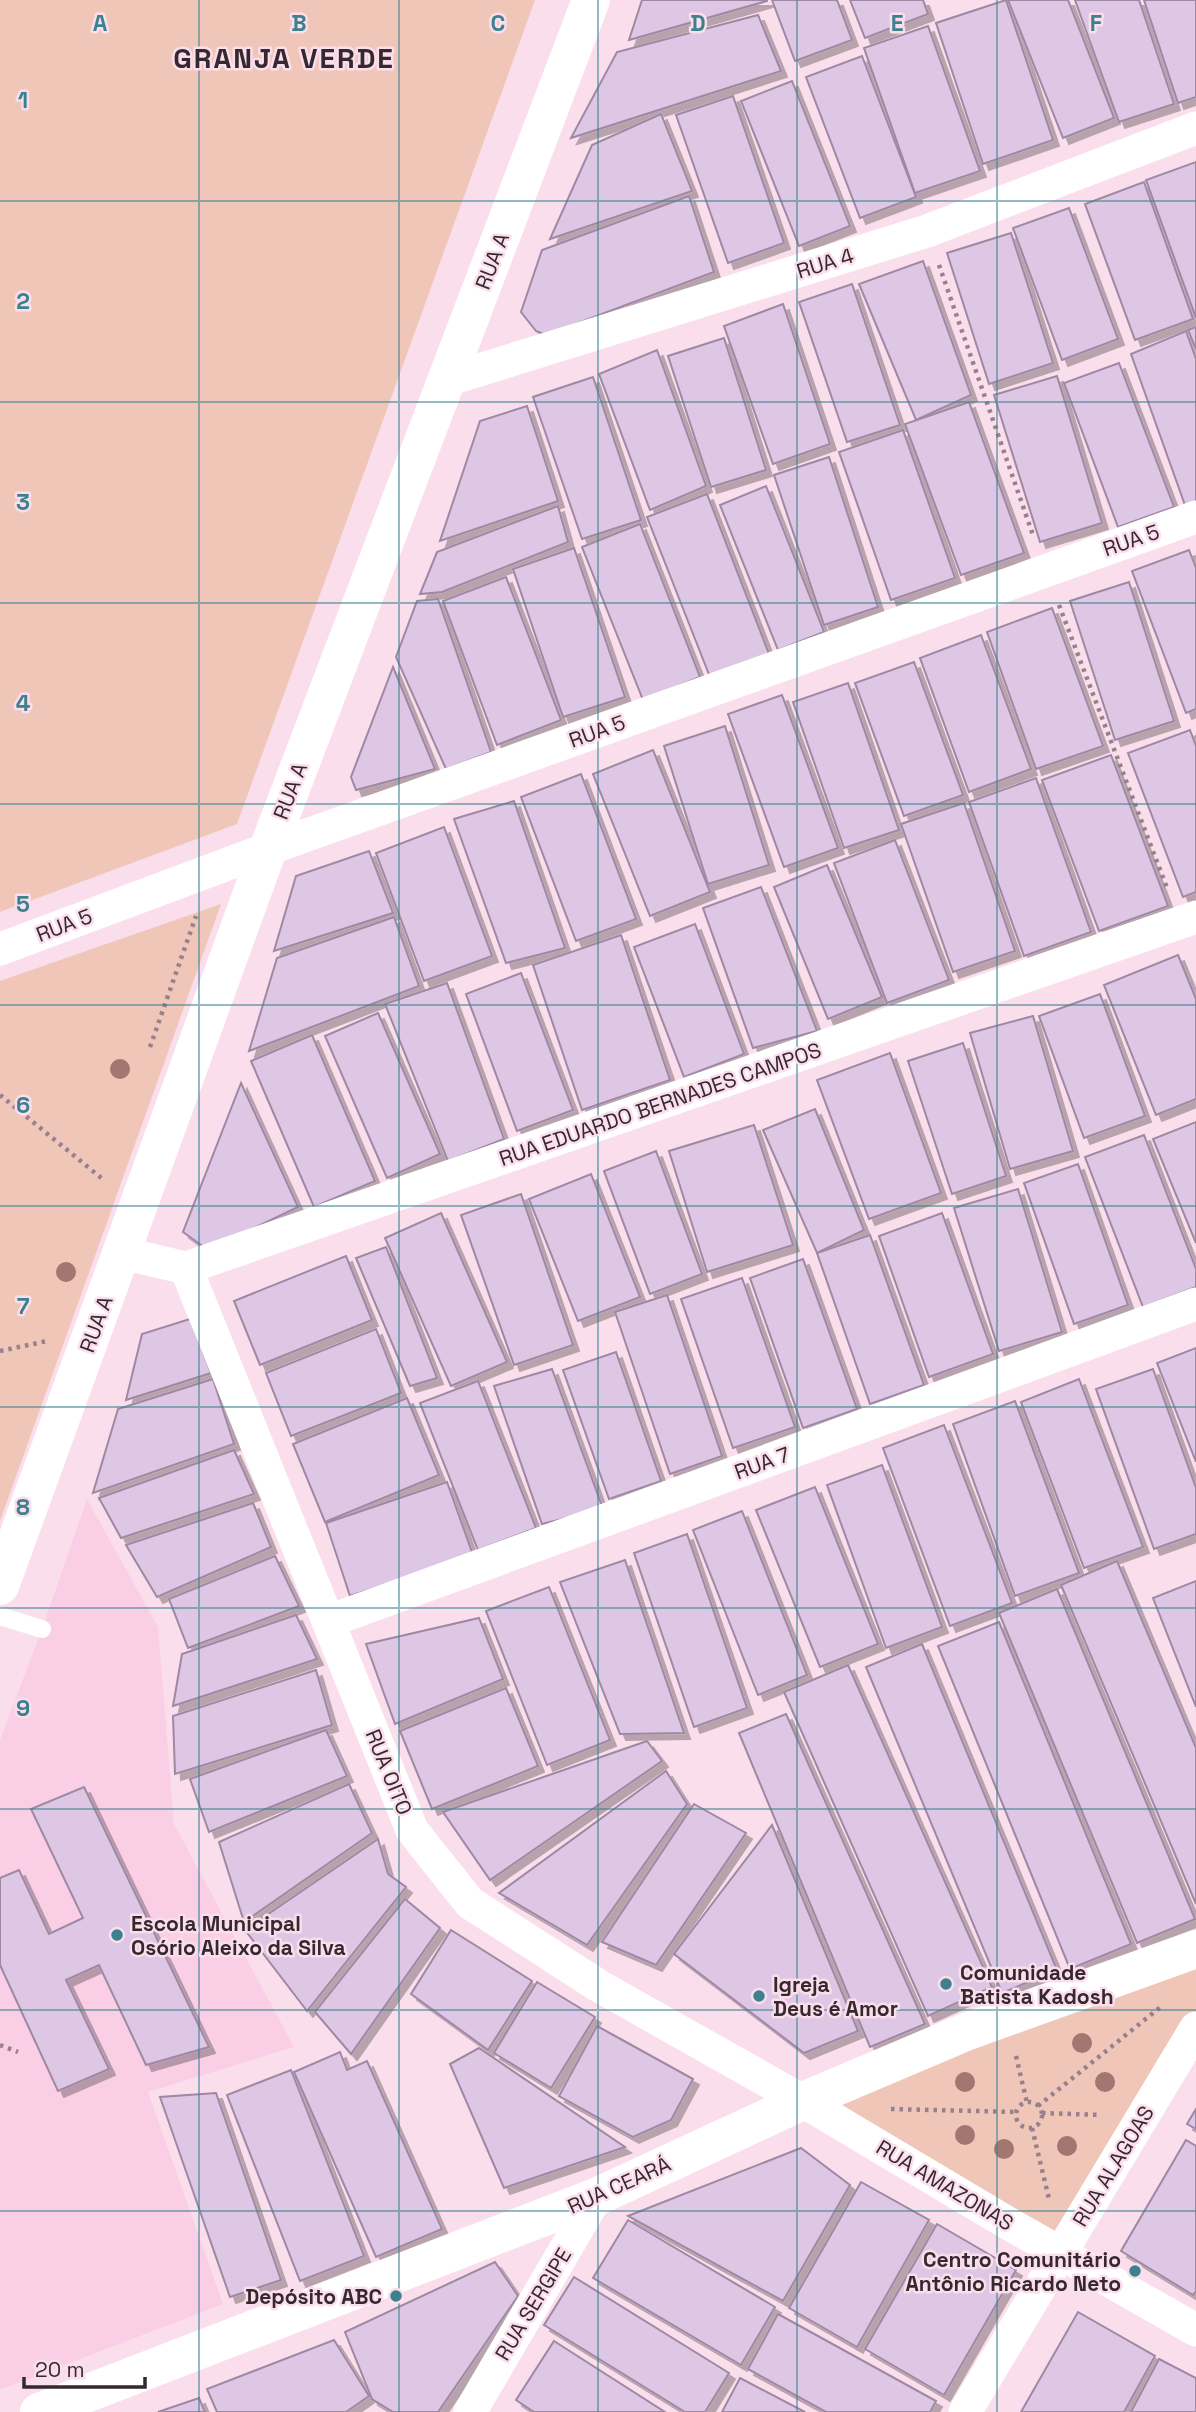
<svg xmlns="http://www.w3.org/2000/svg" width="1196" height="2412" font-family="'Space Grotesk',sans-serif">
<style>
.built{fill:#facfe5}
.green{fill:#efc6b8}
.building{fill:#dec7e4;stroke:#9e88a3;stroke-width:2;filter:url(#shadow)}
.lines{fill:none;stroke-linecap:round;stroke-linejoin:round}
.path{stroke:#96818c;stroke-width:4.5;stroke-dasharray:3.5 5;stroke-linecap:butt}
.service{stroke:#fff;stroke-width:18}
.minor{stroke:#fff;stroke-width:33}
.tertiary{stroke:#fff;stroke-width:38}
.tree{fill:#a27671}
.grid{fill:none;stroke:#3d818f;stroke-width:2;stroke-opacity:0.55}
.poi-dot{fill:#3d818f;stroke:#fbdeec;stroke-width:2.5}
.labels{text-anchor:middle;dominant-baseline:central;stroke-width:5;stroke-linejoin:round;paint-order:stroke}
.street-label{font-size:21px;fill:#35282f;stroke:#fbdeec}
.poi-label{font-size:21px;font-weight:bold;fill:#35282f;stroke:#fbdeec;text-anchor:start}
.district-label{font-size:28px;font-weight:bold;letter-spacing:2px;fill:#35282f;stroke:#fbdeec}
.grid-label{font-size:23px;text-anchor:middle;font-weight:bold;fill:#3d818f;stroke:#fbdeec;stroke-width:5;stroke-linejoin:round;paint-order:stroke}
</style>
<defs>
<filter id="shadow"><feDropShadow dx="6" dy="6" stdDeviation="0" flood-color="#0004"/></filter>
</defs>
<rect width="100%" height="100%" fill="#fbdeec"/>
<path class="built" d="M87,1499L158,1627L174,1824L294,2047L148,2092L223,2304L0,2390V1740L42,1629Z"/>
<g class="green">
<path d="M0,0H535L237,824L0,912Z"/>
<path d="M221,904L0,1521V981Z"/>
<path d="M1196,1949V2028L1062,2253L803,2101Z"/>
</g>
<g class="building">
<path d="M642,0H767V1L629,40Z"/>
<path d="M772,0H837L852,40L795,61Z"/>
<path d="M850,0H923L928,14L865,38Z"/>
<path d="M1006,0L1053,140L983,164L936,23Z"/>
<path d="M1008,0H1068L1114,118L1063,138Z"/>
<path d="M1075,0H1139L1174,104L1119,122Z"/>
<path d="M1144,0H1196V97L1178,103Z"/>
<path d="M758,15L781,71L571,138L617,52Z"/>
<path d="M928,26L980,171L915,193L864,48Z"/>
<path d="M862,56L916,197L860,218L806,77Z"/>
<path d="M792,81L850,226L799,246L741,101Z"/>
<path d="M733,96L784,243L728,263L676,115Z"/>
<path d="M661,114L692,191L550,239L592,145Z"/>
<path d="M1196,162V318L1146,180Z"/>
<path d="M1144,182L1193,319L1135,340L1085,204Z"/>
<path d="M689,196L714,272L546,335L536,331L521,312L542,250Z"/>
<path d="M1069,208L1118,339L1062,360L1013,228Z"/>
<path d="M1011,233L1053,363L989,384L947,253Z"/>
<path d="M923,261L971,395L916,420L859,284Z"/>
<path d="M852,284L900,425L847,442L799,302Z"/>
<path d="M783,304L830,444L773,464L724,326Z"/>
<path d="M1196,327V349L1188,330Z"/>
<path d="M1186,331L1196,359V502L1186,508L1131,354Z"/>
<path d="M724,338L766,470L711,487L668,356Z"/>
<path d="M657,350L706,486L650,510L599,374Z"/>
<path d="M1119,363L1174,507L1118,527L1064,383Z"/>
<path d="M1057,376L1102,523L1040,542L994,395Z"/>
<path d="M593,377L641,520L582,539L533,397Z"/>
<path d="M969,402L1024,553L961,575L905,424Z"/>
<path d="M527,406L558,501L440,541L480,421Z"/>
<path d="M903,430L955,578L891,600L839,452Z"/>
<path d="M829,457L878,607L824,625L774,475Z"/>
<path d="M766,486L824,632L778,650L720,505Z"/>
<path d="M707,494L769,654L710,677L647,517Z"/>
<path d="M558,506L568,542L442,592L420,594L437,552Z"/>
<path d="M640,524L700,677L643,700L582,547Z"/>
<path d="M574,548L625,697L563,717L513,569Z"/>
<path d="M1189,550L1196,568V709L1186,713L1132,571Z"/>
<path d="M506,577L561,720L497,745L443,601Z"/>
<path d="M1129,582L1174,721L1115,740L1070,601Z"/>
<path d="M438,599L491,752L446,769L396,657L417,601Z"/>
<path d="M1052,608L1103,746L1036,769L987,632Z"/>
<path d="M981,635L1031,769L969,792L920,658Z"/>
<path d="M914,662L963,795L904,816L855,683Z"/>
<path d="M393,667L435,769L356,790L351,777Z"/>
<path d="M848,683L899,830L844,848L793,702Z"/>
<path d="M782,695L838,848L784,867L728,714Z"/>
<path d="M725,726L769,865L708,884L664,746Z"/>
<path d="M1190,730L1196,746V892L1183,897L1128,753Z"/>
<path d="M653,750L710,892L650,916L593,774Z"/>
<path d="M1111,755L1168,906L1099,931L1042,780Z"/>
<path d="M581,774L636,919L576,941L521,797Z"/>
<path d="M1036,778L1091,932L1024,956L969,802Z"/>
<path d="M514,801L565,948L506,963L454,819Z"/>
<path d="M964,803L1015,951L953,972L901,824Z"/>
<path d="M444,827L492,956L424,981L376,853Z"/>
<path d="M895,840L949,980L887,1003L834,863Z"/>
<path d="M369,851L393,913L274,951L296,876Z"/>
<path d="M827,865L882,997L828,1019L774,887Z"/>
<path d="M761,887L817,1031L753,1048L703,908Z"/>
<path d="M394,917L419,986L249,1051L277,958Z"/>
<path d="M695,924L744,1054L684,1077L634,947Z"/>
<path d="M621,935L670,1080L582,1110L533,965Z"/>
<path d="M1178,955L1196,999V1099L1156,1115L1104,985Z"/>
<path d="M521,973L573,1110L517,1131L466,994Z"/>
<path d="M447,983L504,1139L448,1161L385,1004Z"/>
<path d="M1100,994L1145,1116L1084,1138L1039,1016Z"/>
<path d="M378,1013L440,1154L387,1178L325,1036Z"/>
<path d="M1033,1016L1073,1151L1010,1169L970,1033Z"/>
<path d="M312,1035L375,1181L314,1207L251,1061Z"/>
<path d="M963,1043L1006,1176L952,1194L908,1061Z"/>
<path d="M890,1053L941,1193L869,1219L817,1080Z"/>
<path d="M241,1083L298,1207L208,1250L183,1232Z"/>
<path d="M815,1109L864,1230L817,1253L763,1130Z"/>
<path d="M1196,1122V1243L1153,1139Z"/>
<path d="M754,1125L793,1245L707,1272L669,1151Z"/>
<path d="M1144,1135L1196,1269V1287L1143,1307L1085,1157Z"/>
<path d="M656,1151L702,1274L650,1294L604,1171Z"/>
<path d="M1078,1164L1128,1305L1074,1324L1024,1183Z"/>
<path d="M591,1174L640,1297L578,1321L529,1199Z"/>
<path d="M1018,1189L1062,1332L999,1351L954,1208Z"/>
<path d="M521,1194L573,1345L514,1365L461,1215Z"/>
<path d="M441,1213L507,1362L451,1386L385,1238Z"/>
<path d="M942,1213L993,1354L929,1377L879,1236Z"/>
<path d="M870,1235L924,1385L870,1404L817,1253Z"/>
<path d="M386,1247L437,1378L410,1386L356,1258Z"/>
<path d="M346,1256L372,1320L260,1365L234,1301Z"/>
<path d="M803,1259L857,1409L803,1428L750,1278Z"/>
<path d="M742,1278L795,1427L733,1448L681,1299Z"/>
<path d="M667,1295L722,1456L670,1474L615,1312Z"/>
<path d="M190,1319L211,1373L126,1400L142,1334Z"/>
<path d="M376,1329L401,1393L291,1436L266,1373Z"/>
<path d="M1196,1348V1462L1157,1363Z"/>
<path d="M616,1352L661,1481L609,1499L563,1370Z"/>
<path d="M552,1369L603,1509L542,1524L494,1386Z"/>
<path d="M1153,1369L1196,1488V1534L1154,1549L1096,1389Z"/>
<path d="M213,1379L234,1444L93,1493L118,1409Z"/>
<path d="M1079,1379L1143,1547L1084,1568L1021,1402Z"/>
<path d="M478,1381L536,1528L478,1550L420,1403Z"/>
<path d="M407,1398L439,1475L325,1522L293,1444Z"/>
<path d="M1015,1401L1079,1573L1015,1596L953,1424Z"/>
<path d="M944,1425L1012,1603L950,1626L883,1448Z"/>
<path d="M234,1450L254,1494L121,1538L99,1498Z"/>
<path d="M882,1465L942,1627L886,1648L827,1485Z"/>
<path d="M447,1482L473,1555L350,1596L326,1523Z"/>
<path d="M815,1487L878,1644L820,1667L756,1510Z"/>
<path d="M253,1503L271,1547L157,1597L126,1545Z"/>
<path d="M742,1511L807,1675L758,1695L693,1530Z"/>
<path d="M687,1534L747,1708L694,1727L634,1553Z"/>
<path d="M275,1556L299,1606L188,1648L169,1599Z"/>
<path d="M625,1560L684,1733L620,1734L560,1582Z"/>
<path d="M1117,1561L1196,1748V1904L1061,1585Z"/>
<path d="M1196,1581V1707L1153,1598Z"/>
<path d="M549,1587L610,1740L547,1765L486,1611Z"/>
<path d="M1057,1589L1195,1919L1137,1943L999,1613Z"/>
<path d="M296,1615L317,1659L173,1706L182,1654Z"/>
<path d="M479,1618L503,1679L395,1724L366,1644Z"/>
<path d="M999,1622L1131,1944L1070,1969L938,1646Z"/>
<path d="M922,1644L1057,1970L1002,1993L866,1667Z"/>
<path d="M848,1665L992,1987L928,2016L784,1692Z"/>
<path d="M316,1670L332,1725L175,1774L173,1716Z"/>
<path d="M506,1688L538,1766L432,1809L400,1731Z"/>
<path d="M786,1714L925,2024L870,2047L739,1733Z"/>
<path d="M326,1730L347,1776L209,1832L190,1779Z"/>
<path d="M647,1741L662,1761L490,1880L443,1812Z"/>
<path d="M666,1771L687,1804L587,1945L499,1893Z"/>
<path d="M349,1784L372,1833L244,1922L219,1842Z"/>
<path d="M84,1787L209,2047L146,2065L99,1965L66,1980L109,2069L58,2091L0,1965V1878L19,1870L49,1934L83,1918L31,1809Z"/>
<path d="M694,1804L746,1833L656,1965L602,1942Z"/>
<path d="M772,1825L858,2031L804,2053L674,1954Z"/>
<path d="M378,1839L388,1874L406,1887L307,2011L245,1930Z"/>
<path d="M405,1899L440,1928L351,2054L315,2012Z"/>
<path d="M451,1930L532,1981L488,2050L411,1994Z"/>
<path d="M537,1982L595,2017L551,2088L494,2053Z"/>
<path d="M597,2026L693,2079L671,2120L633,2137L559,2096Z"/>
<path d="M479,2048L625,2147L504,2188L450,2064Z"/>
<path d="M340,2052L347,2070L367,2061L442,2229L376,2257L294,2072Z"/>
<path d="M291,2070L364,2256L300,2281L227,2095Z"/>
<path d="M216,2093L281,2280L230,2297L160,2097Z"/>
<path d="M1196,2109V2129L1187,2124Z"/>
<path d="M1186,2140L1196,2146V2291L1193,2295L1121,2251Z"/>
<path d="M801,2148L850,2185L783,2301L628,2216Z"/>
<path d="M861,2182L929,2220L857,2347L789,2308Z"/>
<path d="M628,2220L775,2307L741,2365L593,2278Z"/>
<path d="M937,2224L1016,2270L944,2395L865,2349Z"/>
<path d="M495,2262L518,2296L438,2412H393L372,2399L345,2332Z"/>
<path d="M574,2277L729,2373L705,2412H685L544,2325Z"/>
<path d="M1078,2312L1155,2356L1124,2412H1021Z"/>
<path d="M778,2314L936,2401L930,2412H826L748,2369Z"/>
<path d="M334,2340L369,2396L346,2412H217L207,2389Z"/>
<path d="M554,2341L665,2412H534L516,2400Z"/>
<path d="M1159,2359L1196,2378V2412H1131Z"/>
<path d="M740,2378L805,2412H722Z"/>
<path d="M199,2398L205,2412H158Z"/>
</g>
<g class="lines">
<g class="path">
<path d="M939,265L1034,538"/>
<path d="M1059,605L1167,888"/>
<path d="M150,1047L196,916"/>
<path d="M0,1095L105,1181"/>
<path d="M0,1351L47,1341"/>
<path d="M0,2045L18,2052"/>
<path d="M1016,2056L1027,2103"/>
<circle cx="1029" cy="2115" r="13"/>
<path d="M1038,2106L1163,2005"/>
<path d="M891,2109L1017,2112"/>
<path d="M1042,2113L1101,2115"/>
<path d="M1032,2128L1049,2199"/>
</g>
<path class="service" d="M0,1616L42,1629"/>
<g class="minor">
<path d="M447,380L927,231L1196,128"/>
<path d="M0,949L268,849L1196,517"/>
<path d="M122,1253L186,1268L1196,917"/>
<path d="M186,1268L412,1830L470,1903L599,1986L803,2101L1006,2222L1196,2330"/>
<path d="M329,1621L1196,1304"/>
<path d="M470,2412L596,2197"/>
<path d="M965,2412L1196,2028"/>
</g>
<g class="tertiary">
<path d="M0,1586L268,849L591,0"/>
<path d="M39,2412L596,2197L803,2101L968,2031L1196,1949"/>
</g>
</g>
<g class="tree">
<circle cx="120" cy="1069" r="10"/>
<circle cx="66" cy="1272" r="10"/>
<circle cx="1082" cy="2043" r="10"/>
<circle cx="965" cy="2082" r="10"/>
<circle cx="1105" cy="2082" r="10"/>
<circle cx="965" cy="2135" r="10"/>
<circle cx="1067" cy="2146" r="10"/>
<circle cx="1004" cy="2149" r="10"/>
</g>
<path class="grid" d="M199,0V2412M399,0V2412M598,0V2412M797,0V2412M997,0V2412M0,201H1196M0,402H1196M0,603H1196M0,804H1196M0,1005H1196M0,1206H1196M0,1407H1196M0,1608H1196M0,1809H1196M0,2010H1196M0,2211H1196"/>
<g class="poi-dot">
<circle cx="117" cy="1935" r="7"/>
<circle cx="946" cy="1984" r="7"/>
<circle cx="759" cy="1996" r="7"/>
<circle cx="1135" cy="2271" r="7"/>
<circle cx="396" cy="2296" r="7"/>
</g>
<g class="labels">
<g class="street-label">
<text transform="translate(492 261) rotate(-69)">RUA A</text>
<text transform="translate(825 263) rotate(-17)">RUA 4</text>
<text transform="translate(1131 540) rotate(-19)">RUA 5</text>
<text transform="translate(597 731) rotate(-20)">RUA 5</text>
<text transform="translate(290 791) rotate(-69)">RUA A</text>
<text transform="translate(64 925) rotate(-21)">RUA 5</text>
<text transform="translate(660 1104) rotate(-19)">RUA EDUARDO BERNADES CAMPOS</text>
<text transform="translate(96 1324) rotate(-70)">RUA A</text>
<text transform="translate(762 1463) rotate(-20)">RUA 7</text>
<text transform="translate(389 1772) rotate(68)">RUA OITO</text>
<text transform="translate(1113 2166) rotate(-59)">RUA ALAGOAS</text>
<text transform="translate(619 2185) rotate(-24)">RUA CEARÁ</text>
<text transform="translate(945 2185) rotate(31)">RUA AMAZONAS</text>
<text transform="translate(533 2304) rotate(-59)">RUA SERGIPE</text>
</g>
<g class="poi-label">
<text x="131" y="1923">Escola Municipal<tspan x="131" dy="24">Osório Aleixo da Silva</tspan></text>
<text x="960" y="1972">Comunidade<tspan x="960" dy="24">Batista Kadosh</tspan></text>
<text x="773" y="1984">Igreja<tspan x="773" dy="24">Deus é Amor</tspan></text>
<text x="1121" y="2259" text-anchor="end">Centro Comunitário<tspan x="1121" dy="24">Antônio Ricardo Neto</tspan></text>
<text x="382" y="2296" text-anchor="end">Depósito ABC</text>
</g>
<g class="district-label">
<text x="284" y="58">GRANJA VERDE</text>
</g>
</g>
<g class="grid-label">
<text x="100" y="31">A</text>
<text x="299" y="31">B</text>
<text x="498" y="31">C</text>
<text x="698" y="31">D</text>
<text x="897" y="31">E</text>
<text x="1096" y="31">F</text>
<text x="23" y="108">1</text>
<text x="23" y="309">2</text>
<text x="23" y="510">3</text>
<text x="23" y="711">4</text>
<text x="23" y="912">5</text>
<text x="23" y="1113">6</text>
<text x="23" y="1314">7</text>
<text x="23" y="1515">8</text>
<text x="23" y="1716">9</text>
</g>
<path d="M24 2377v10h121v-10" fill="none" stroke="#35282f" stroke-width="3.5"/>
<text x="35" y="2377" font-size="21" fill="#35282f" stroke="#fbdeec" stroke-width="5" paint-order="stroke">20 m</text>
</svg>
